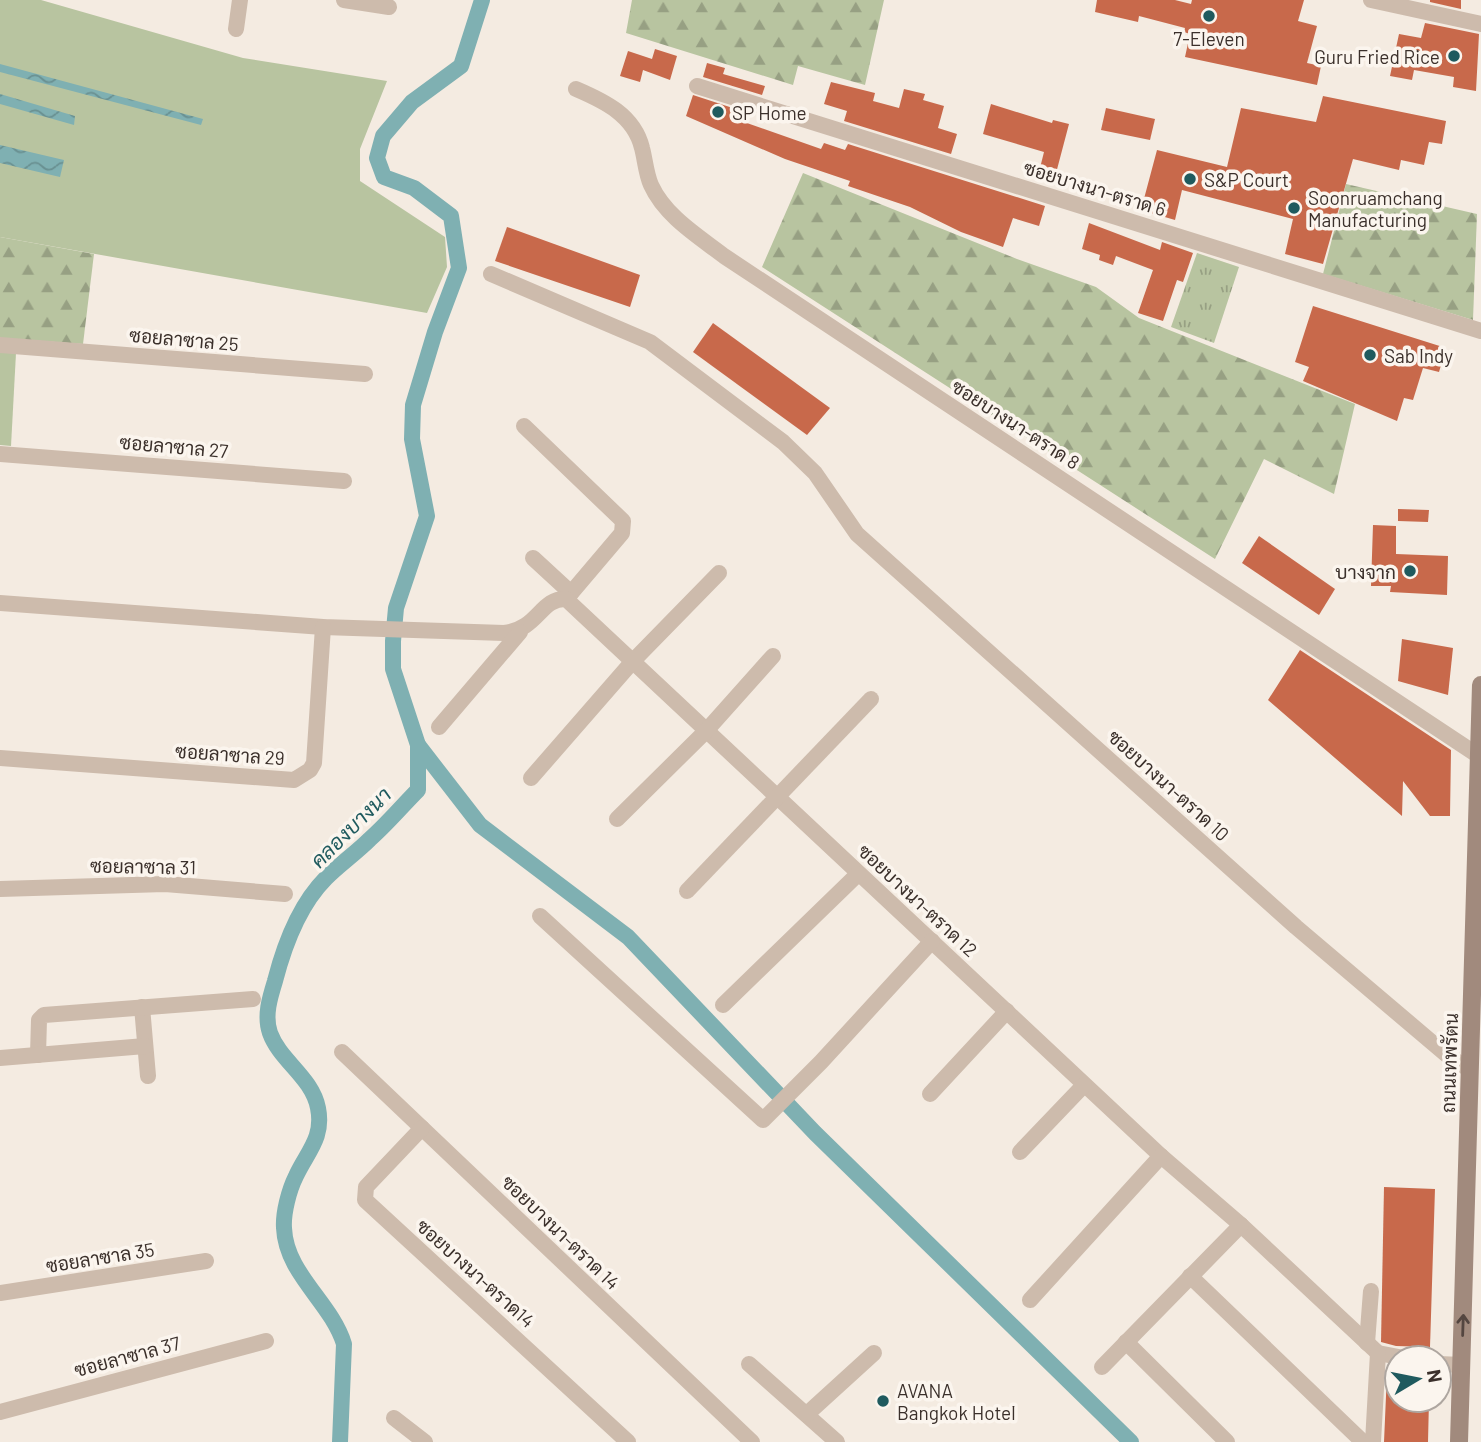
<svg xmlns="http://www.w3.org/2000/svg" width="1481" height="1442" font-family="Barlow,Sarabun,sans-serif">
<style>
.green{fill:#b8c4a0}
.forest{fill:url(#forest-firs)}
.park{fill:url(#park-tufts)}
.water{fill:url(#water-waves)}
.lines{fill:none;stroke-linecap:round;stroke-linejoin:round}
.canal{stroke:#7fb0b2;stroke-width:16}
.building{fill:#c8694b}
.minor{stroke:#cdbbac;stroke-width:16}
.secondary{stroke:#a18a7d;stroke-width:18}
.oneway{stroke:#544640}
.poi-dot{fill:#1f5a5e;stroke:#fbf5ee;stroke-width:2.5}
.labels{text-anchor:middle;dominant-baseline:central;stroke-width:7;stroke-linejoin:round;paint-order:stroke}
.poi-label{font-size:19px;fill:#3b302b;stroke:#fbf5ee;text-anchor:start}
.street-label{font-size:19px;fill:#3b302b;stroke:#fbf5ee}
.water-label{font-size:21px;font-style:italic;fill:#1f5a5e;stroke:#fbf5ee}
</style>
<defs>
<pattern id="forest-firs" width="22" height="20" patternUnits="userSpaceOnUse" patternTransform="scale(1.75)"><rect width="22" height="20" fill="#b8c4a0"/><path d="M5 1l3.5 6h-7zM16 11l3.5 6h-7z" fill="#97a083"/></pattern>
<pattern id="park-tufts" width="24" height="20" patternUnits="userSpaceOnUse" patternTransform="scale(1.75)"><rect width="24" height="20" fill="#b8c4a0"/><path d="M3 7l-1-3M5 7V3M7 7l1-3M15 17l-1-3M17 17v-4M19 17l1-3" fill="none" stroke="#97a083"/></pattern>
<pattern id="water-waves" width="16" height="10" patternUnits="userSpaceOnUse" patternTransform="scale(1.75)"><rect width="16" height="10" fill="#7fb0b2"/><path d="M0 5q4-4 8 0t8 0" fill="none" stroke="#699091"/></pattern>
</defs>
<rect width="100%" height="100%" fill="#f4ebe1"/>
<g class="green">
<path d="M0,0H41L243,58L387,81L360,149V181L445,237L447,267L427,313L0,237Z"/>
<path d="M0,352L16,353L11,446L0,445Z"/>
</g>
<g class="forest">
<path d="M632,0H884L865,85L798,66L793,85L626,33Z"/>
<path d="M803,173L1017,259L1096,287L1139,318L1355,404L1334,494L1264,459L1215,559L762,267Z"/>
<path d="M1346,184L1477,214L1473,320L1323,274Z"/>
<path d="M0,237L94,254L83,344L0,338Z"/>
</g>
<path class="park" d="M1197,253L1239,267L1214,343L1171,327Z"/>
<g class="water">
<path d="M0,64L203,119L201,125L0,72Z"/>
<path d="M0,94L75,116L74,125L0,104Z"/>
<path d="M0,145L64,160L60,177L0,163Z"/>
</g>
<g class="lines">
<g class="canal">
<path d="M418,745L480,825L628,937L815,1133L1131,1442"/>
<path d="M340,1442L344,1344C331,1302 286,1274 284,1228C283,1213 289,1190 296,1176C307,1152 324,1138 318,1108C312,1077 280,1061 270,1033C264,1016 270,997 275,981C284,946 300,904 326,878C340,864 356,853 370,839C387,824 402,806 418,790V745L393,669V641L396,608L427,516L412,439L413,405L435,332L459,268L451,216L414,188L384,177L377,158L383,136L412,102L461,66L482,0"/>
</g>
</g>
<g class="building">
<path d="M1097,0H1175L1191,4L1192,0H1304L1298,21L1317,26L1307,63L1321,66L1317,85L1185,57L1190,34L1184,32L1185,28L1139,16L1138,22L1095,12Z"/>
<path d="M1430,0H1461V9L1430,2Z"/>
<path d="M1425,23L1479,34L1476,91L1453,87L1454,77L1414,70L1412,80L1390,76L1399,34L1421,38Z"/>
<path d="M655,49L677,56L670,80L643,70L640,82L620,76L628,51L652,59Z"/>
<path d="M707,63L725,68L723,74L765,86L762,95L703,77Z"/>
<path d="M831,82L875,93L873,101L899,108L904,89L925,94L923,100L944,106L938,128L957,134L951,154L844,121L847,111L824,104Z"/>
<path d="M693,95L748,113L744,122L821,149L824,143L845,150L848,144L1045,206L1039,226L1013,218L1003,247L961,232L910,207L848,186L850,181L785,159L686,116Z"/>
<path d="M1323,96L1446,121L1442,144L1429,142L1424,165L1401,160L1399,170L1353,159L1323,264L1285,254L1293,219L1182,190L1175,220L1141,210L1157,150L1227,167L1241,108L1316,122Z"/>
<path d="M991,104L1052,123L1053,120L1069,124L1055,177L1039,172L1044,152L983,134Z"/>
<path d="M1106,108L1155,119L1150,140L1101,130Z"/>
<path d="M1089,223L1160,250L1162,242L1193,253L1183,282L1177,280L1163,321L1138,313L1153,270L1116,256L1113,265L1099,260L1100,255L1082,249Z"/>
<path d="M507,227L640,275L630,307L495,261Z"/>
<path d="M1313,306L1446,348L1439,372L1423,368L1413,400L1404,398L1397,421L1303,381L1309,367L1295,362Z"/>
<path d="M713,323L830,408L807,435L693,352Z"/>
<path d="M1398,509L1429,510L1428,522L1398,521Z"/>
<path d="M1373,525L1396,526V554L1448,556L1447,595L1390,592L1391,586H1371Z"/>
<path d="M1259,536L1335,589L1319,615L1242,563Z"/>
<path d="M1402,639L1453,648L1448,695L1398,681Z"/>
<path d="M1300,650L1451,750L1450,816H1430L1403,781L1402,816L1268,700Z"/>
<path d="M1384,1187L1435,1189L1430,1347L1396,1346L1381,1342Z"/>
<path d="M1387,1373H1397V1400H1429L1428,1442H1384Z"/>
</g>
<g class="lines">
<g class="minor">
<path d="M344,0L389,7"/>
<path d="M1371,0L1481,24"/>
<path d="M236,29L240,0"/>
<path d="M697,86L1481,331"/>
<path d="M576,89C604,101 634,115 642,148C645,159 646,174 651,185C665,216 698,236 724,256L1479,756"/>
<path d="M491,274L650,342L783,442L815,473L857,534L1296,927L1448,1056L1470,1070"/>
<path d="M0,345L365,374"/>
<path d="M524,426L623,521L622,533L566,599"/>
<path d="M0,454L344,481"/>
<path d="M533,558L571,593"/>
<path d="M0,603L323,627L504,633C539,629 540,598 566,599L1161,1156L1241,1225L1378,1353L1404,1358"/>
<path d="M439,727L520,632"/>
<path d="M0,758L294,780L310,770L314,763L323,627"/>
<path d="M531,778L633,661L719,573"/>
<path d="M617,819L706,731L773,656"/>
<path d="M0,889L165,884L285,894"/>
<path d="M687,891L871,699"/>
<path d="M540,916L763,1120L821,1062L932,941"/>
<path d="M723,1005L858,874"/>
<path d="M142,1007L148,1076"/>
<path d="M342,1052L752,1442"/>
<path d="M38,1055L39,1020L44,1015L253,999"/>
<path d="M0,1058L145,1046"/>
<path d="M930,1094L1007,1011"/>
<path d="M422,1128L366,1187L365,1200L628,1442"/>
<path d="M1020,1152L1084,1085"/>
<path d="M1190,1276L1363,1442"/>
<path d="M0,1293L206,1261"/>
<path d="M1030,1300L1161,1156"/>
<path d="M1126,1342L1227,1442"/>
<path d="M1367,1343L1371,1291"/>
<path d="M749,1364L837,1442"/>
<path d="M1439,1364L1461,1365"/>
<path d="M1102,1367L1241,1225"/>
<path d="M0,1412L266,1341"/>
<path d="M807,1414L874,1353"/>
<path d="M394,1418L425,1442"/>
<path d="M1373,1442L1378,1353"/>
</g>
<path class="secondary" d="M1459,1442L1481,685"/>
</g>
<defs><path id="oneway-shaft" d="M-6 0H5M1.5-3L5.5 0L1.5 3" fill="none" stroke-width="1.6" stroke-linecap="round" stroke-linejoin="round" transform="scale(1.75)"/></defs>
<use class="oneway" href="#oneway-shaft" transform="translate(1463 1325) rotate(-88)"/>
<g class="poi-dot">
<circle cx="1209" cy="16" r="7"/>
<circle cx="1454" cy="56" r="7"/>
<circle cx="718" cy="112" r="7"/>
<circle cx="1190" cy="179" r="7"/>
<circle cx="1294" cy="208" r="7"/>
<circle cx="1370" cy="355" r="7"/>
<circle cx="1410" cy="571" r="7"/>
<circle cx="883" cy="1401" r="7"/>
</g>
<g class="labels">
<g class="poi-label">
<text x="1209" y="38" text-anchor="middle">7-Eleven</text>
<text x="1440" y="56" text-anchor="end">Guru Fried Rice</text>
<text x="732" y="112">SP Home</text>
<text x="1204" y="179">S&amp;P Court</text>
<text x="1308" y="197">Soonruamchang<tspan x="1308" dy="22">Manufacturing</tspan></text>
<text x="1384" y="355">Sab Indy</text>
<text x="1396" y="571" text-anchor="end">บางจาก</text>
<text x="897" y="1390">AVANA<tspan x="897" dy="22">Bangkok Hotel</tspan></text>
</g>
<g class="street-label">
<text transform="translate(1095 188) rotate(17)">ซอยบางนา-ตราด 6</text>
<text transform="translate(184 339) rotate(5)">ซอยลาซาล 25</text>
<text transform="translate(1016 424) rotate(33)">ซอยบางนา-ตราด 8</text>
<text transform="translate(174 446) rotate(5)">ซอยลาซาล 27</text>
<text transform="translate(230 754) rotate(4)">ซอยลาซาล 29</text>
<text transform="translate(1169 785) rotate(42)">ซอยบางนา-ตราด 10</text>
<text transform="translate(143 866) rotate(1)">ซอยลาซาล 31</text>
<text transform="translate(918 900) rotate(43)">ซอยบางนา-ตราด 12</text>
<text transform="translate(1449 1063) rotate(-88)">ถนนเทพรัตน</text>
<text transform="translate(561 1232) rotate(44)">ซอยบางนา-ตราด 14</text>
<text transform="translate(100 1257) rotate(-9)">ซอยลาซาล 35</text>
<text transform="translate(476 1273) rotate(42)">ซอยบางนา-ตราด14</text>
<text transform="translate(127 1356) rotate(-15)">ซอยลาซาล 37</text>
</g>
<g class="water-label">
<text transform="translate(350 827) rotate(-45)">คลองบางนา</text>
</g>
</g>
<g transform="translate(1418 1379) rotate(80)"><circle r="33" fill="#fbf5ee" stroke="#aea6a0" stroke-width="2"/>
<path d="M0-5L12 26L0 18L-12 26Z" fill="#1f5a5e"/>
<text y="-10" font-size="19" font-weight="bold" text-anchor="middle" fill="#3b302b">N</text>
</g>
</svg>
